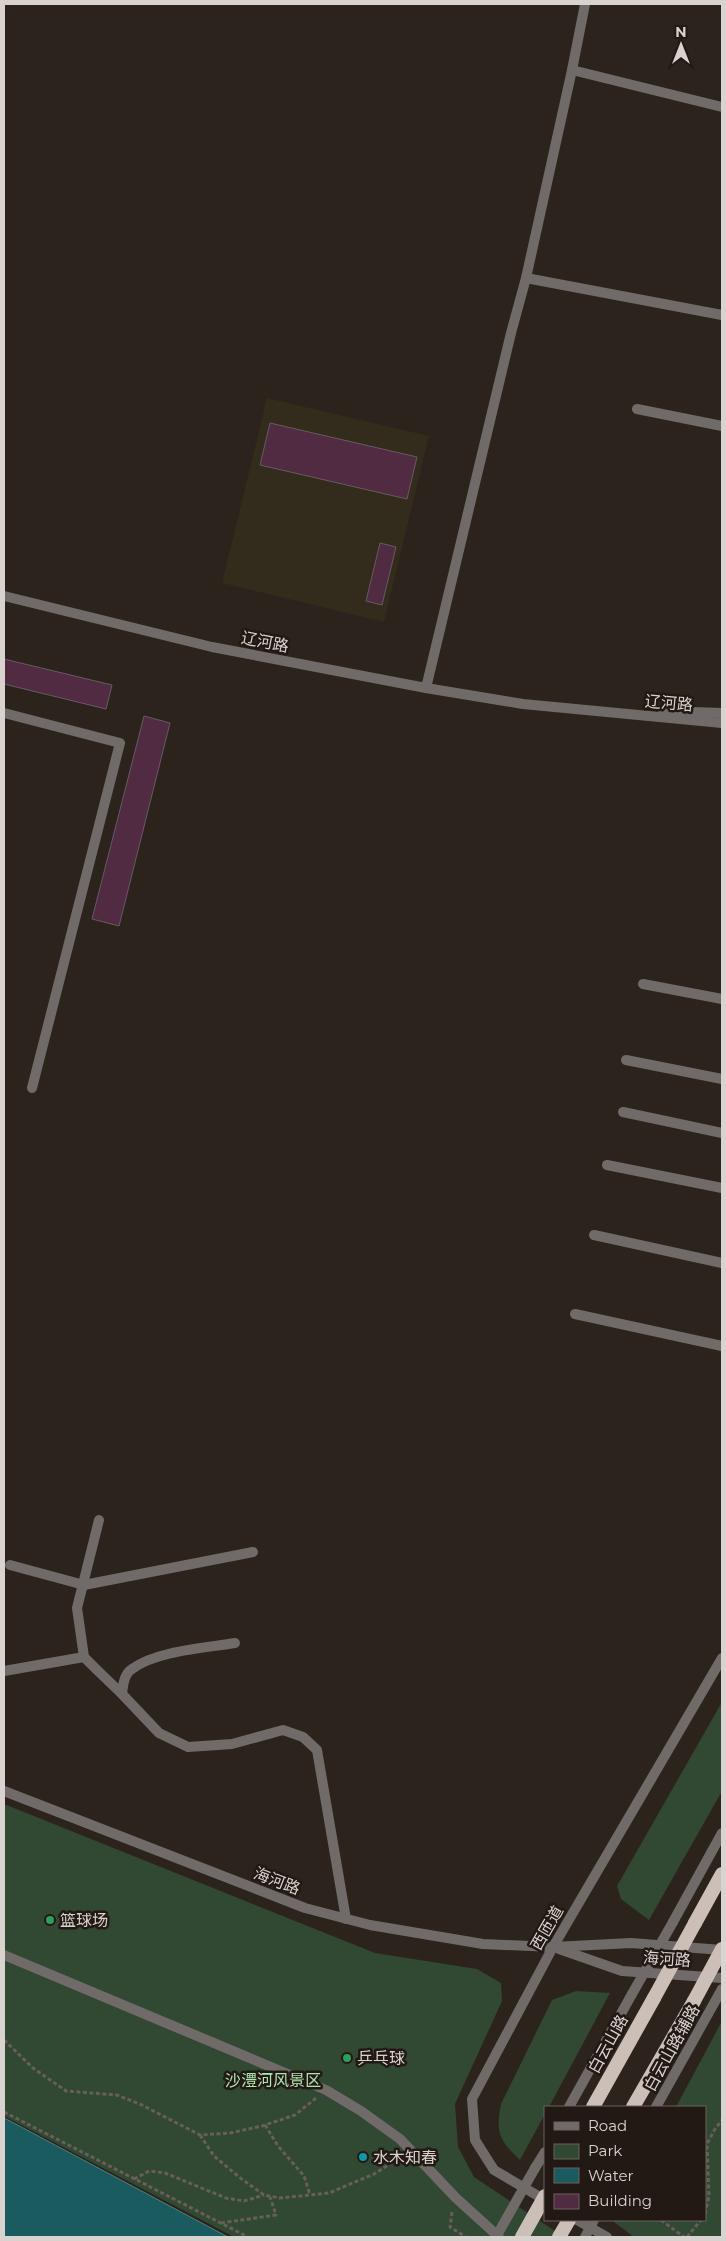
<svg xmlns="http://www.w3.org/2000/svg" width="726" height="2241" font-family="Montserrat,'Noto Sans SC',sans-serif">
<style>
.commercial{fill:#332b1b}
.green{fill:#314833}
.water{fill:#195b5e;stroke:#537f80}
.building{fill:#502b42;stroke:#675b62}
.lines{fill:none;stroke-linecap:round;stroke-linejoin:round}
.path{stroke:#675f59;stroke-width:3;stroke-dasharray:4 2.5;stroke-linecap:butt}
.minor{stroke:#706b68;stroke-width:10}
.tertiary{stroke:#706b68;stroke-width:10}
.trunk{stroke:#cbbfb8;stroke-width:14}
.minor-bridge{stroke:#706b68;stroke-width:10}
.trunk-bridge{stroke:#cbbfb8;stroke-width:14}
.leisure-dot{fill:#2e9e5b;stroke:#221914;stroke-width:2}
.culture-dot{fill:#0f9aa8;stroke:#221914;stroke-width:2}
.labels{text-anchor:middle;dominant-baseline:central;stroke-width:5;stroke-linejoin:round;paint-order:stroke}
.street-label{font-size:16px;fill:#d9d3cf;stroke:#221914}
.poi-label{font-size:16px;fill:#d9d3cf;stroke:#221914;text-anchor:start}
.park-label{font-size:16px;fill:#ace6b0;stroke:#221914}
</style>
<rect width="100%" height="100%" fill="#2c231d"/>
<path class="commercial" d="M267,398L429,436L384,622L222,583Z"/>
<g class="green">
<path d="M722,1702V1791L649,1920L621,1899L617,1886Z"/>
<path d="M4,1804L375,1953L477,1969L501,1983L502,2001L455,2104L458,2147L474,2177L564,2237H234L4,2116Z"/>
<path d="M576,1991L610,1993L549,2107H545V2114L520,2160C500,2141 495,2133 501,2104L552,2000Z"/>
<path d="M722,2021V2237H634L614,2222L615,2220H705V2107H676Z"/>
</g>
<path class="water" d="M4,2118L10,2121L228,2237H4Z"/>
<g class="building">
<path d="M270,423L417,457L407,499L260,465Z"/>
<path d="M380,543L396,547L382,605L366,601Z"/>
<path d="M4,659L112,685L106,709L4,684Z"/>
<path d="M144,716L170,723L119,926L92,919Z"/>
</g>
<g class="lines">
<g class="path">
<path d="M4,2040L33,2068L66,2091L117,2095L142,2105L200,2135L230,2133L262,2126L295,2115L316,2098"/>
<path d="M4,2112L248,2237"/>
<path d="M265,2125L278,2146L304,2176L310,2195"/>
<path d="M200,2135L214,2156L239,2177L264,2195L280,2198L329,2193L374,2174L401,2157"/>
<path d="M134,2179L149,2171L165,2173L226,2198L244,2201L264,2195"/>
<path d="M452,2212L450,2227L466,2237"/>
<path d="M705,2214L709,2196L707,2144L715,2129L722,2120"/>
<path d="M661,2220L684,2237"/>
<path d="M221,2223L276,2215L270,2197"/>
<path d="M687,2237L701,2220"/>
</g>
<g class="minor">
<path d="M572,70L585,4"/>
<path d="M526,278L722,315"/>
<path d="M637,409L722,426"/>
<path d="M426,688L511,333L526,278L572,70L722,107"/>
<path d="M4,713L120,743L32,1088"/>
<path d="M643,984L722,999"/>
<path d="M626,1060L722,1079"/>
<path d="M623,1112L722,1133"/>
<path d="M607,1165L722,1188"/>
<path d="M594,1235L722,1263"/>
<path d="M575,1314L722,1346"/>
<path d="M99,1520L77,1608L84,1657L96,1669L122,1694L159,1733L188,1747L232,1744L283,1730L303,1737L317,1750L346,1919"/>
<path d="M10,1565L84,1585L253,1552"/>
<path d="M4,1671L84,1657"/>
<path d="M122,1694C123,1685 124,1674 132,1669C156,1651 205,1648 235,1643"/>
<path d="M673,1922L722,1833"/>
<path d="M4,1955L326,2090L361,2111L400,2139L456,2198L499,2237"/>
<path d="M569,2107L632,1994"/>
<path d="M656,2107L722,1989"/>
<path d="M535,2168L545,2152"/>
</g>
<g class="tertiary">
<path d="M4,596L212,647L426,688L523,704L722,723"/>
<path d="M663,711L722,713"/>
<path d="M4,1791L305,1908L370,1925L483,1944L553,1947L631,1943L722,1950"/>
<path d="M559,1949L622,1971L722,1978"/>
<path d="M545,2200L494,2170L475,2140L472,2099L553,1947L722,1658"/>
<path d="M577,2220L607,2237"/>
</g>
<g class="trunk">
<path d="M695,1923L722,1874"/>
<path d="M593,2107L654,1998"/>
<path d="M633,2107L694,2001"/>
<path d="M559,2237L569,2220"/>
</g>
<g class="minor-bridge">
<path d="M632,1994L673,1922"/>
<path d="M496,2237L535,2168"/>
<path d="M585,2237L594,2220"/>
</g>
<g class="trunk-bridge">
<path d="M654,1998L695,1923"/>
<path d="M694,2001L722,1949"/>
<path d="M522,2237L545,2196"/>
</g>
</g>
<g class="leisure-dot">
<circle cx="50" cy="1920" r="5"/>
<circle cx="347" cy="2058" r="5"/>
</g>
<circle class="culture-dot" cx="363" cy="2157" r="5"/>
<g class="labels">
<g class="street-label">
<text transform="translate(265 642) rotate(11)">辽河路</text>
<text transform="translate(669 703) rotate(5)">辽河路</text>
<text transform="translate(277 1881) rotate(21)">海河路</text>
<text transform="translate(547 1928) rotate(-60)">西匝道</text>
<text transform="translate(667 1959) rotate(4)">海河路</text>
<text transform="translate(608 2044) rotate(-61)">白云山路</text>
<text transform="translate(672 2048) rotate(-61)">白云山路辅路</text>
</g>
<g class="poi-label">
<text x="60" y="1920">篮球场</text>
<text x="357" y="2058">乒乓球</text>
<text x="373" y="2157">水木知春</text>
</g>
<g class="park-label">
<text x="273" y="2080">沙澧河风景区</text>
</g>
</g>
<rect width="726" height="2241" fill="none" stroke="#d9d3cf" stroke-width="10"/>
<rect x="544" y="2106" width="162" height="115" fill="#221914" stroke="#6b635f"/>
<rect x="554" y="2122" width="25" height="8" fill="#706b68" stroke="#6b635f"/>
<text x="588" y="2131" font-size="15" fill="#d9d3cf">Road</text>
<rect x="554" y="2144" width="25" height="15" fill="#314833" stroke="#6b635f"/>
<text x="588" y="2156" font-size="15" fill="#d9d3cf">Park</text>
<rect x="554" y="2168" width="25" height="15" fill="#195b5e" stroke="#6b635f"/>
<text x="588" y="2181" font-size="15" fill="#d9d3cf">Water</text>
<rect x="554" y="2194" width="25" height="15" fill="#502b42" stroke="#6b635f"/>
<text x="588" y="2206" font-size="15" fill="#d9d3cf">Building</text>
<g transform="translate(681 45)" stroke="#221914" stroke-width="4" paint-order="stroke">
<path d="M0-4L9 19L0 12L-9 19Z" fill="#d9d3cf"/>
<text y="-8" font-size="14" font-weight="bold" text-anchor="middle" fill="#d9d3cf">N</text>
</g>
</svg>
